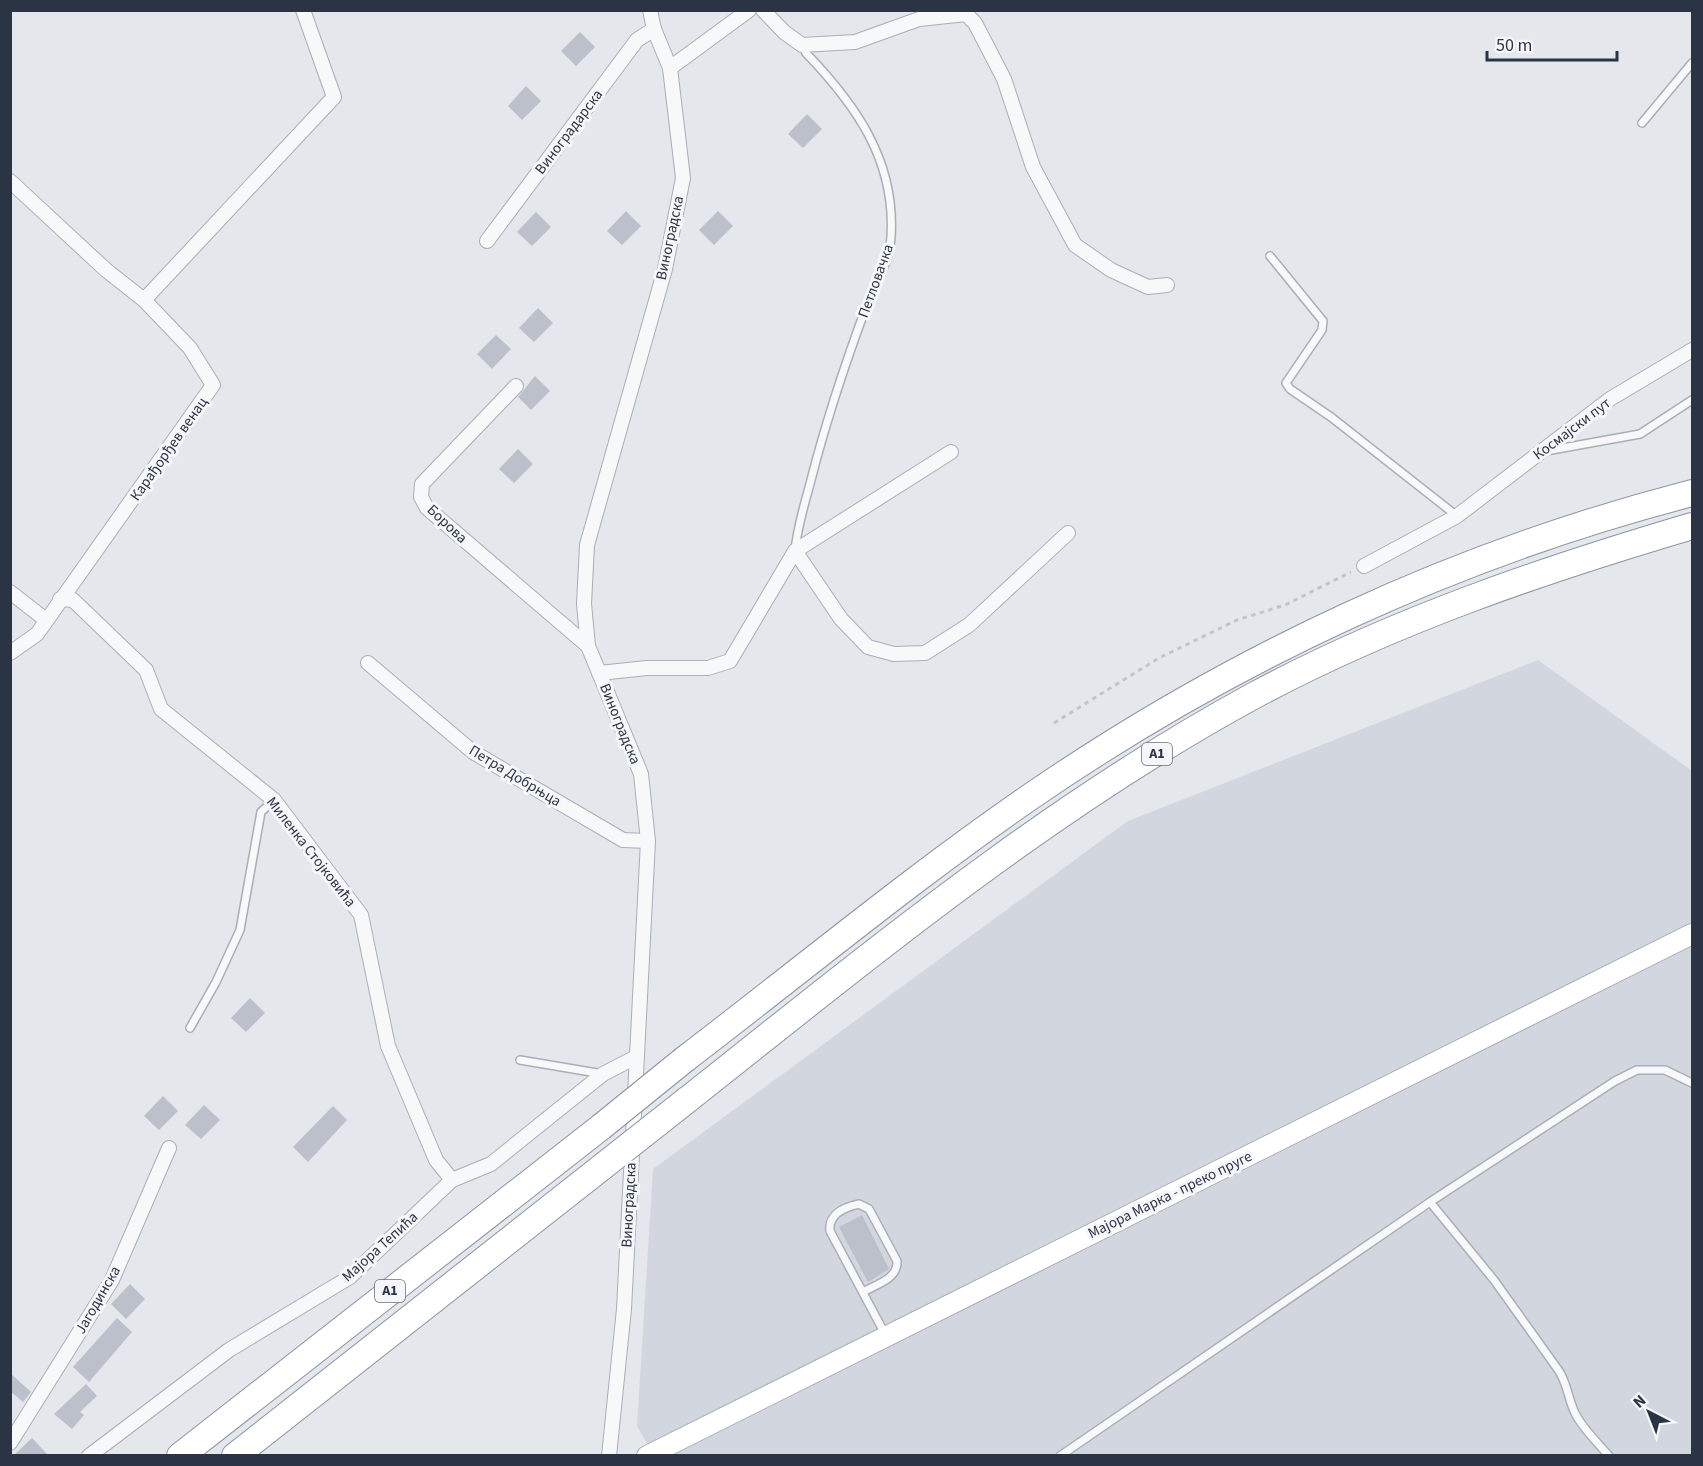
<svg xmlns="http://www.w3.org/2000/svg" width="1703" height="1466" font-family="'Source Sans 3',sans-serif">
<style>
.built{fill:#d2d6de}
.building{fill:#bbc0ca}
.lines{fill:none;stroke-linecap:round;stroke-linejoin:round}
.lane-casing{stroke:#a9aeb7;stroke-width:10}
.street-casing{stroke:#a9aeb7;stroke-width:16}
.secondary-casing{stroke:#a9aeb7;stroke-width:22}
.highway-casing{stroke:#8b94a3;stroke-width:28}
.path{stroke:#c2c5cb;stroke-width:3;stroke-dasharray:4.5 4.5;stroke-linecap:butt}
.lane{stroke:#f7f8fa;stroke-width:7}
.street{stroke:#f7f8fa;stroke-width:14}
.secondary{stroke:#fff;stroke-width:20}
.highway{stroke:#fff;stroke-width:26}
.highway-bridge-casing{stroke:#8b94a3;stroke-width:28;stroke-linecap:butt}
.highway-bridge{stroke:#fff;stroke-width:26}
.labels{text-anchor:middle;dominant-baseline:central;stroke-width:6;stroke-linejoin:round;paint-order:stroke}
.shield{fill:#f4f6f9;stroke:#676e7b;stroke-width:1.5}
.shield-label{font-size:14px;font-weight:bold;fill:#2b3445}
.street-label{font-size:15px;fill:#2b3445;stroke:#f4f6f9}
</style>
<rect width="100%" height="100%" fill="#e4e7ec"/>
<path class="built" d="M1538,660L1692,771V1455L654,1456L637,1426L653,1169L1128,821Z"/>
<g class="building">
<path d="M580,32L595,47L576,66L561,51Z"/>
<path d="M526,86L541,101L522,120L508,106Z"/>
<path d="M807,114L822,129L803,148L788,134Z"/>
<path d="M626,211L641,226L622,245L607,231Z"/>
<path d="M718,211L733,226L714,245L699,230Z"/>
<path d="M536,212L551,227L532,246L517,232Z"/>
<path d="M538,308L553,323L534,342L519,328Z"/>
<path d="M496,335L511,349L492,369L477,354Z"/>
<path d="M535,376L550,391L531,410L518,397Z"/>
<path d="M518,449L533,464L514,483L499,469Z"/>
<path d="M250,998L265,1013L246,1032L231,1018Z"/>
<path d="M163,1096L178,1111L159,1130L144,1116Z"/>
<path d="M204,1105L220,1120L201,1139L185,1125Z"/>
<path d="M333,1106L347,1120L308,1162L293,1147Z"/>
<path d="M862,1215L889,1269L868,1282L839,1227Z"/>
<path d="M130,1284L145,1299L126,1319L111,1304Z"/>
<path d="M117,1318L132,1332L89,1382L73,1367Z"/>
<path d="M10,1373L31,1392L23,1402L10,1391Z"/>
<path d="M86,1384L97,1396L80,1412L84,1415L72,1429L54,1414Z"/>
<path d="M32,1438L48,1455H14Z"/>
</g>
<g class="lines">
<g class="lane-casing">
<g id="lane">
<path d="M1642,123L1692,63"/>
<path d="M1270,256L1323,321L1322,330L1286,383L1290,389L1331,417L1457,516"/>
<path d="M1546,451L1640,434L1692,400"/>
<path d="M795,551C797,527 805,503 811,480C826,421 844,367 865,310C873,287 890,263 891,237C896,161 856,105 806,53L802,45"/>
<path d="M190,1028L216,982L240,930L261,812L274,800"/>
<path d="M520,1060L603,1074"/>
<path d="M1430,1202L1494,1280L1559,1371C1568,1385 1568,1400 1576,1415C1584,1430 1598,1443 1609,1456"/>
<path d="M863,1292C877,1284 898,1279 897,1261L869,1209L859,1204C845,1207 828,1214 830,1231L885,1334"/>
<path d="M1060,1456L1430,1202L1615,1081L1637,1070H1665L1692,1083"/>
</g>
</g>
<g class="street-casing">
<g id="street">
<path d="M763,10L784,32L802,45L855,42L919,19L966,14L975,23L1004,79L1033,167L1075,245L1111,270L1148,287L1167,285"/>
<path d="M670,68L749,10"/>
<path d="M10,181L106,270L144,300L190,348L213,385L37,634L10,653"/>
<path d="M487,241L637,40L654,29"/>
<path d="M144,300L334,97L303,10"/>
<path d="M516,386L422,484L421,497L427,508L588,646"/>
<path d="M795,551L841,619L868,647L894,654L925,653L969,625L1068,533"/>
<path d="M1364,566L1457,516L1610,399L1692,350"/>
<path d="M10,592L46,620"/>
<path d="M60,599L73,600L146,670L161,709L274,800L361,915L388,1046L436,1160L452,1180"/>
<path d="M368,663L473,752L623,840L648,841"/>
<path d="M599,673L647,668H708L730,661L795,551L951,452"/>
<path d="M10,1443L112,1280L169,1148"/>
<path d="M89,1456L229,1350L350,1277L452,1180L491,1164L603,1074L636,1057"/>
<path d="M609,1456L624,1309L648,841L641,774L588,646L584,604L587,545L665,269L683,178L670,68L654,29L650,10"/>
</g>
</g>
<g class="secondary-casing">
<path id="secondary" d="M647,1456L1692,934"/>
</g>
<g class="highway-casing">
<g id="highway">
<path d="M685,1059C799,972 911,879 1030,797C1232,658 1456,554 1692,493"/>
<path d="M687,1100C869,956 1050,806 1255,695C1393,621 1543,570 1692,526"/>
<path d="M180,1456L601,1127"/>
<path d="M235,1456L602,1167"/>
</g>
</g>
<path class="path" d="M1054,723L1159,658L1237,620L1285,605L1351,572"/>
<use href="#lane" class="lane"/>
<use href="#street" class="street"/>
<use href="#secondary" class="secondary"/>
<use href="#highway" class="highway"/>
<g class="highway-bridge-casing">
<g id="highway-bridge">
<path d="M601,1127L685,1059"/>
<path d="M602,1167L687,1100"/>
</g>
</g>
<use href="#highway-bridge" class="highway-bridge"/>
</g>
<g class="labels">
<g class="shield">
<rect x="1142" y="743" width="30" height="22" rx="4.5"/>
<rect x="375" y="1280" width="30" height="22" rx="4.5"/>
</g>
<g class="shield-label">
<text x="1157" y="754">A1</text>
<text x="390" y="1291">A1</text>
</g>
<g class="street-label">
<text transform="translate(569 132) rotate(-53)">Виноградарска</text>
<text transform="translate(670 238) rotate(-78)">Виноградска</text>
<text transform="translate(876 281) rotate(-70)">Петловачка</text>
<text transform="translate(1572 429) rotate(-37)">Космајски пут</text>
<text transform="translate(169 449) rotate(-55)">Карађорђев венац</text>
<text transform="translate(447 524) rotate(43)">Борова</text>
<text transform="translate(620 724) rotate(68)">Виноградска</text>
<text transform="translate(515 776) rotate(31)">Петра Добрњца</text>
<text transform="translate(311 852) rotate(52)">Миленка Стојковића</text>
<text transform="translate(1170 1195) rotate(-26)">Мајора Марка - преко пруге</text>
<text transform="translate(629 1205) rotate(-87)">Виноградска</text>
<text transform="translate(380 1247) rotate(-42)">Мајора Тепића</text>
<text transform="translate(98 1300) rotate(-60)">Јагодинска</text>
</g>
</g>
<rect width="1703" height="1466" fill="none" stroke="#2b3445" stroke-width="24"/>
<g transform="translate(1649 1412) rotate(318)" stroke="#f4f6f9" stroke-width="4.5" paint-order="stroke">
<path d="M0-4.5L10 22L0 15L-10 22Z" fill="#2b3445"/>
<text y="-9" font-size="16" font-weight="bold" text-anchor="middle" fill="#2b3445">N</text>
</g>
<path d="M1487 51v9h130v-9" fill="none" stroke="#2b3445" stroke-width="3"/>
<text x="1496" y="51" font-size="18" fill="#2b3445" stroke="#f4f6f9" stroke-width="4.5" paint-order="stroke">50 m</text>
</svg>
